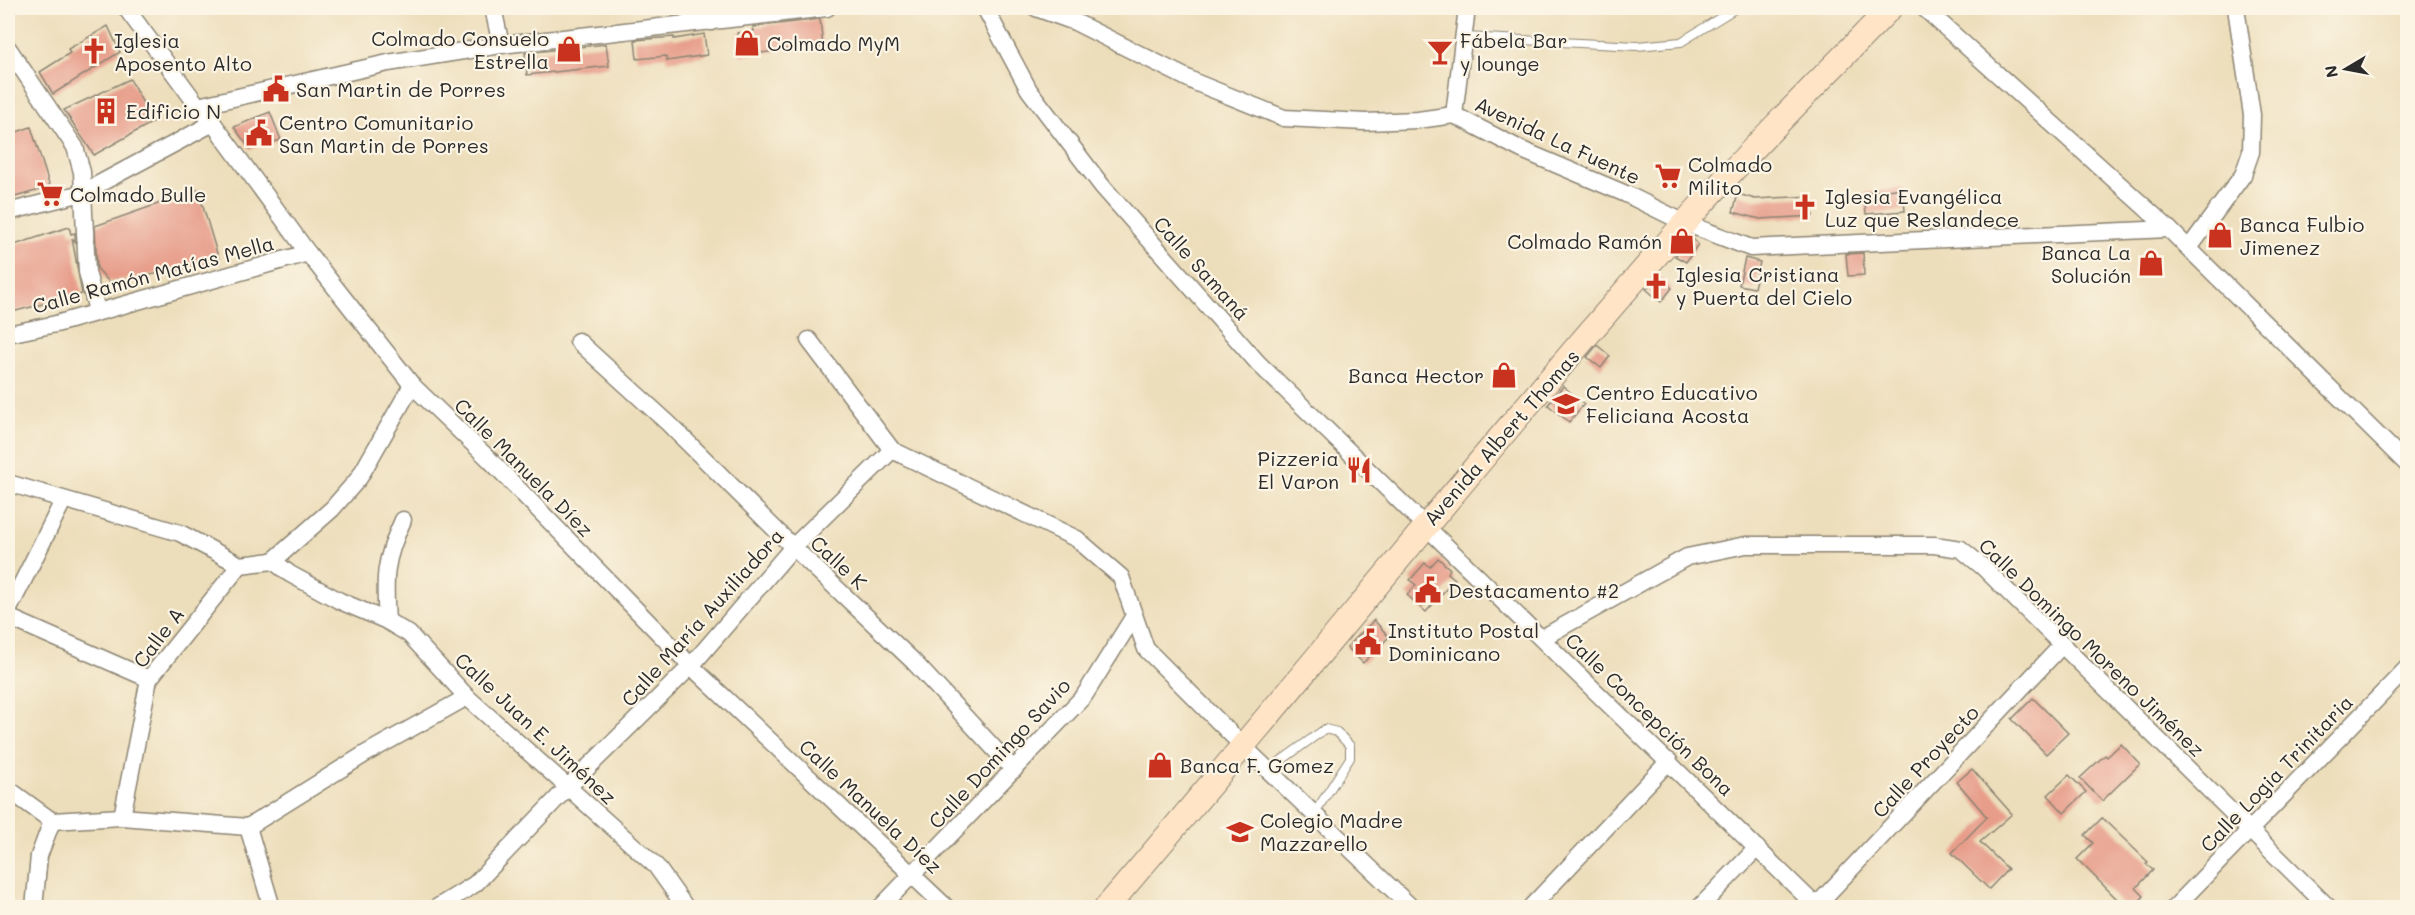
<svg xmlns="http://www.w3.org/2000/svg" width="2415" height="915" font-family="Mali,sans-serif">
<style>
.building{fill:#e79d8a}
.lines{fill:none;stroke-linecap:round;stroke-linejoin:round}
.lane-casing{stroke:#8c8473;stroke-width:10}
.street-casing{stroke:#8c8473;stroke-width:19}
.secondary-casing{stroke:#8c8473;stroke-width:26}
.lane{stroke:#fff;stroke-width:8}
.street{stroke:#fff;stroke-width:16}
.secondary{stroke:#ffe4c6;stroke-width:24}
.labels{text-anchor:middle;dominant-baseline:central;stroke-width:4.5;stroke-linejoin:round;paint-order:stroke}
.poi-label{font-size:20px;fill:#2b2b2b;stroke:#fcf5e5;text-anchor:start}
.street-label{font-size:20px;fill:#2b2b2b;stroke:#fcf5e5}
</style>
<rect width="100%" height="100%" fill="#fcf5e5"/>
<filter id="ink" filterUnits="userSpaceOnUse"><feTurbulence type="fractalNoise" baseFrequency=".0167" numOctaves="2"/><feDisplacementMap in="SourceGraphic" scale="12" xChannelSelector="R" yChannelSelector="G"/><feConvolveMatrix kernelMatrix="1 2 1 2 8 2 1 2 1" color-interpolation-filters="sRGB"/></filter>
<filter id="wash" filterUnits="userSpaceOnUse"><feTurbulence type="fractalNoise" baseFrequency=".008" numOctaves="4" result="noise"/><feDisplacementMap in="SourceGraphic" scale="24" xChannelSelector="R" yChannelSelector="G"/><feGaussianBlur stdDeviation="1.35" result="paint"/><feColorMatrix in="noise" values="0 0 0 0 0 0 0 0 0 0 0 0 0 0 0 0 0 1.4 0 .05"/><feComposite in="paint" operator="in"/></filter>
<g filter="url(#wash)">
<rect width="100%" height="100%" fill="#eddebb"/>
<g id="blocks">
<g class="building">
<path d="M820,19L823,46L788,51V49L741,56L737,33L754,31L753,27Z"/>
<path d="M108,26L120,52L53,94L40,72L70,53L68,49Z"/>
<path d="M704,34L707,55L667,61L666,56L637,59L635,40L674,37V39Z"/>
<path d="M606,44L609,66L527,75L525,53Z"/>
<path d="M130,79L153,122L94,155L64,110Z"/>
<path d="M270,112L281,140L250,149L234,127Z"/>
<path d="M31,127L50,187L8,199V135Z"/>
<path d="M1903,188L1905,211L1866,214L1864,193Z"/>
<path d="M198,190L220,263L109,282L97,268L95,226Z"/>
<path d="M1738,194L1755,199L1811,196L1813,216L1760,219L1733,212Z"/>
<path d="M69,227L71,234L75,233V242L72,238L82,294L8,313V247Z"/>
<path d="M1691,237L1698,244L1686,262L1675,256Z"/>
<path d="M1863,253L1864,275L1848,276L1846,254Z"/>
<path d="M1745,258L1760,262L1754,288L1739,285Z"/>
<path d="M1658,276L1672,288L1661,302L1646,289Z"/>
<path d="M1597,345L1610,356L1601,368L1587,357Z"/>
<path d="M1563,386L1584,404L1569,422L1548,405Z"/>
<path d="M1438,558L1450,569L1448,573L1455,579L1426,612L1407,595L1416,585L1410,580L1425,563L1430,567Z"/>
<path d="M1374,620L1389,637L1363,663L1347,647Z"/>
<path d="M2033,698L2068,733L2046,754L2012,719Z"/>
<path d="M2121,744L2140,764L2102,801L2080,778L2105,755L2107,757Z"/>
<path d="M1972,769L2012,814L1980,842L2008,869L1989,889L1952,853L1987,817L1957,782Z"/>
<path d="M2069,775L2086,792L2064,813L2048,795Z"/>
<path d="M2102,818L2148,862L2146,864L2153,870L2136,888L2144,896L2133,908H2126L2077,859L2093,843L2085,835Z"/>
</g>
</g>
</g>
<g filter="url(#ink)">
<use href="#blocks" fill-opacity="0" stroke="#8c8473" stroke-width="1.5"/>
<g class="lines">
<g class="lane-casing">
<g id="lane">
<path d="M1464,37L1637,46L1681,42L1736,8"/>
<path d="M1268,770L1325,729L1337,732L1350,746V758L1314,814"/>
</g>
</g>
<g class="street-casing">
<g id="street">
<path d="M126,8L198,106L213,123L308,253L412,385L490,460L691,666L947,908"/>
<path d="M493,8L501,45"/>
<path d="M707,8L711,22"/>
<path d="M985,8L1029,90L1102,186L1258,363L1818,908"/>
<path d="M1036,8L1075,22L1197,83L1284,118L1365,122L1418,120L1454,115L1522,150L1626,194L1685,223L1751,248L2169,229"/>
<path d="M1924,8L2169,229L2408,465"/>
<path d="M8,48L75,147L82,172L87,272L97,311"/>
<path d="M198,106L388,63L501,45L827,8"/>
<path d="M1454,115L1467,8"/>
<path d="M8,212L82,193L213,123"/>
<path d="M2189,248L2243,175L2251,152L2252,115L2236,8"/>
<path d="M8,334L56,324L308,253"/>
<path d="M809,340L892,450L1077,539L1121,577L1146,649L1244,747L1412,908"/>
<path d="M578,341L668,423L793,547L913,661L1014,770"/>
<path d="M8,483L180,533L240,565L273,561L290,574L340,601L387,621L409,634L467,697L656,866L686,908"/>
<path d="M273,561L332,509L359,478L412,385"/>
<path d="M8,611L63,501"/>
<path d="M8,617L149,679"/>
<path d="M387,621C384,577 384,561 403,520"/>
<path d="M1542,638L1687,557L1746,545H1934L1961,549L1983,567L2329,908"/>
<path d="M8,789L52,821L122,817L248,827L365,754L467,697"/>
<path d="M122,817L149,679L240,565"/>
<path d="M248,827L272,908"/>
<path d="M1816,906L2063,644"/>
<path d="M34,908L39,856L52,821"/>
<path d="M436,908L475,884L569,786L691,666L793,547L892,450"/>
<path d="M880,908L1084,696L1134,616"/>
<path d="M1530,908L1669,761"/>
<path d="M1699,908L1757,848"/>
<path d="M2174,908L2408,667"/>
</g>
</g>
<g class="secondary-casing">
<path id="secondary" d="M1106,908C1300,682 1486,448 1683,225C1749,150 1821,80 1890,8"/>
</g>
<use href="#lane" class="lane"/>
<use href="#street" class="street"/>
<use href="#secondary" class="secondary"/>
</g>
</g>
<defs>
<g id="shop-bare" transform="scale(2.07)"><path d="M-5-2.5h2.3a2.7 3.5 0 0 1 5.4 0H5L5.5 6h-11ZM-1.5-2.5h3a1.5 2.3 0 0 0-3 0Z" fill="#c8321e" stroke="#fcf5e5" stroke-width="2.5" paint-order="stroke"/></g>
<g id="church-bare" transform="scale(2.07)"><path d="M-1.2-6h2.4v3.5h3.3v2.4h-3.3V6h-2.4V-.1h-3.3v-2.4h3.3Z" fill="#c8321e" stroke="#fcf5e5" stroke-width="2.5" paint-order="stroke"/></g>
<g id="bar-bare" transform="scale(2.07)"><path d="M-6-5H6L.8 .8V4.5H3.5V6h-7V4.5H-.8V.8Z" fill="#c8321e" stroke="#fcf5e5" stroke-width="2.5" paint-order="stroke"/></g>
<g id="civic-bare" transform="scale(2.07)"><path d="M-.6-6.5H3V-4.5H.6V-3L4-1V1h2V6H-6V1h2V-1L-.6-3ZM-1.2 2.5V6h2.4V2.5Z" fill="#c8321e" stroke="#fcf5e5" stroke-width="2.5" paint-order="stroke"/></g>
<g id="building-bare" transform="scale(2.07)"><path d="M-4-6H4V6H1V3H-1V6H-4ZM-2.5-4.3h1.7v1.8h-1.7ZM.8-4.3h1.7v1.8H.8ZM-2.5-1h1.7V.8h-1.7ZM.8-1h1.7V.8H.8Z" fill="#c8321e" stroke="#fcf5e5" stroke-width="2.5" paint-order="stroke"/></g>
<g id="supermarket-bare" transform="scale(2.07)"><path d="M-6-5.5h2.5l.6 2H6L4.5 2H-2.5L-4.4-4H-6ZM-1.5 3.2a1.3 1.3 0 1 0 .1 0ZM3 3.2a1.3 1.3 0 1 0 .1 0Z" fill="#c8321e" stroke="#fcf5e5" stroke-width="2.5" paint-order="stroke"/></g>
<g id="school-bare" transform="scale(2.07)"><path d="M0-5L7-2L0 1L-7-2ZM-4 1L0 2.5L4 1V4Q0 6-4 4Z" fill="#c8321e" stroke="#fcf5e5" stroke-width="2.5" paint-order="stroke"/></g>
<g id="restaurant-bare" transform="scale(2.07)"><path d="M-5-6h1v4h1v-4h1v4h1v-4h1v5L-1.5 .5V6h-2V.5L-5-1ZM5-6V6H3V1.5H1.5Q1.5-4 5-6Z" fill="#c8321e" stroke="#fcf5e5" stroke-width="2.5" paint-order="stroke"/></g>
</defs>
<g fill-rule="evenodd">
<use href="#shop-bare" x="747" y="43"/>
<use href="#shop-bare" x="569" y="49"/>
<use href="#church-bare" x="94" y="51"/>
<use href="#bar-bare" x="1440" y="52"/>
<use href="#civic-bare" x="276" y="89"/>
<use href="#building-bare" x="106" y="111"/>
<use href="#civic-bare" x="259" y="133"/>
<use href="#supermarket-bare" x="1668" y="176"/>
<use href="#supermarket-bare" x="50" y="194"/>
<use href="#church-bare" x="1805" y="207"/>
<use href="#shop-bare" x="2220" y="235"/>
<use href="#shop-bare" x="1682" y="241"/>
<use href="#shop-bare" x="2151" y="263"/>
<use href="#church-bare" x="1656" y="286"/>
<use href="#shop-bare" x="1504" y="375"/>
<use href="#school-bare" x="1566" y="404"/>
<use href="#restaurant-bare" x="1359" y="470"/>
<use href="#civic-bare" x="1428" y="590"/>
<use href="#civic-bare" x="1368" y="642"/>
<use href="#shop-bare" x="1160" y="765"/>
<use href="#school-bare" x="1240" y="832"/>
</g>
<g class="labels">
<g class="poi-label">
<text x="549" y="38" text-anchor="end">Colmado Consuelo<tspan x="549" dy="23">Estrella</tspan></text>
<text x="114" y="40">Iglesia<tspan x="114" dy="23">Aposento Alto</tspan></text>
<text x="1460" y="40">Fábela Bar<tspan x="1460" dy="23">y lounge</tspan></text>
<text x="767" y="43">Colmado MyM</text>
<text x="296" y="89">San Martin de Porres</text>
<text x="126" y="111">Edificio N</text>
<text x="279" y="122">Centro Comunitario<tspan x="279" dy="23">San Martin de Porres</tspan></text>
<text x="1688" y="164">Colmado<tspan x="1688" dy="23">Milito</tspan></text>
<text x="70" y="194">Colmado Bulle</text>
<text x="1825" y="196">Iglesia Evangélica<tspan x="1825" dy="23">Luz que Reslandece</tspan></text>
<text x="2240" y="224">Banca Fulbio<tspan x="2240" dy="23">Jimenez</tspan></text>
<text x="1662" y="241" text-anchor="end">Colmado Ramón</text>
<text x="2131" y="252" text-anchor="end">Banca La<tspan x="2131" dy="23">Solución</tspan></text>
<text x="1676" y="274">Iglesia Cristiana<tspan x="1676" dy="23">y Puerta del Cielo</tspan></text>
<text x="1484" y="375" text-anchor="end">Banca Hector</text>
<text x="1586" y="392">Centro Educativo<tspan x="1586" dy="23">Feliciana Acosta</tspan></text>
<text x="1339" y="458" text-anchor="end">Pizzeria<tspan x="1339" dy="23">El Varon</tspan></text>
<text x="1448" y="590">Destacamento #2</text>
<text x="1388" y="630">Instituto Postal<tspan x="1388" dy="23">Dominicano</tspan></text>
<text x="1180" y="765">Banca F. Gomez</text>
<text x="1260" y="820">Colegio Madre<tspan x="1260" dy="23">Mazzarello</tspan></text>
</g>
<g class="street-label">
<text transform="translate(1558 140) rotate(25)">Avenida La Fuente</text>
<text transform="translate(1202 268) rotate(48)">Calle Samaná</text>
<text transform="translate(153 274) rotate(-15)">Calle Ramón Matías Mella</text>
<text transform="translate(1501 437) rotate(-49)">Avenida Albert Thomas</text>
<text transform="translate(524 467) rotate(45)">Calle Manuela Díez</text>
<text transform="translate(839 562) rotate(43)">Calle K</text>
<text transform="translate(702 617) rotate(-48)">Calle María Auxiliadora</text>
<text transform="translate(158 637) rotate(-53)">Calle A</text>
<text transform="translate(2092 647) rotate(44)">Calle Domingo Moreno Jiménez</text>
<text transform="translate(1650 714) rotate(44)">Calle Concepción Bona</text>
<text transform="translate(536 728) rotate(43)">Calle Juan E. Jiménez</text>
<text transform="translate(999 753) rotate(-47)">Calle Domingo Savio</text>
<text transform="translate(1925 761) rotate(-47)">Calle Proyecto</text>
<text transform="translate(2276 773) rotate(-46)">Calle Logia Trinitaria</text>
<text transform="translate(871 806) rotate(43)">Calle Manuela Díez</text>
</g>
</g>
<rect width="2415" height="915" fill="none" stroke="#fcf5e5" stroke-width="30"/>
<g transform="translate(2346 69) rotate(260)" stroke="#fcf5e5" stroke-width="4.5" paint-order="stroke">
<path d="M0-4.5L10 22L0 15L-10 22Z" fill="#2b2b2b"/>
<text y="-9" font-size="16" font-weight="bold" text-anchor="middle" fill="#2b2b2b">N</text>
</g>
</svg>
